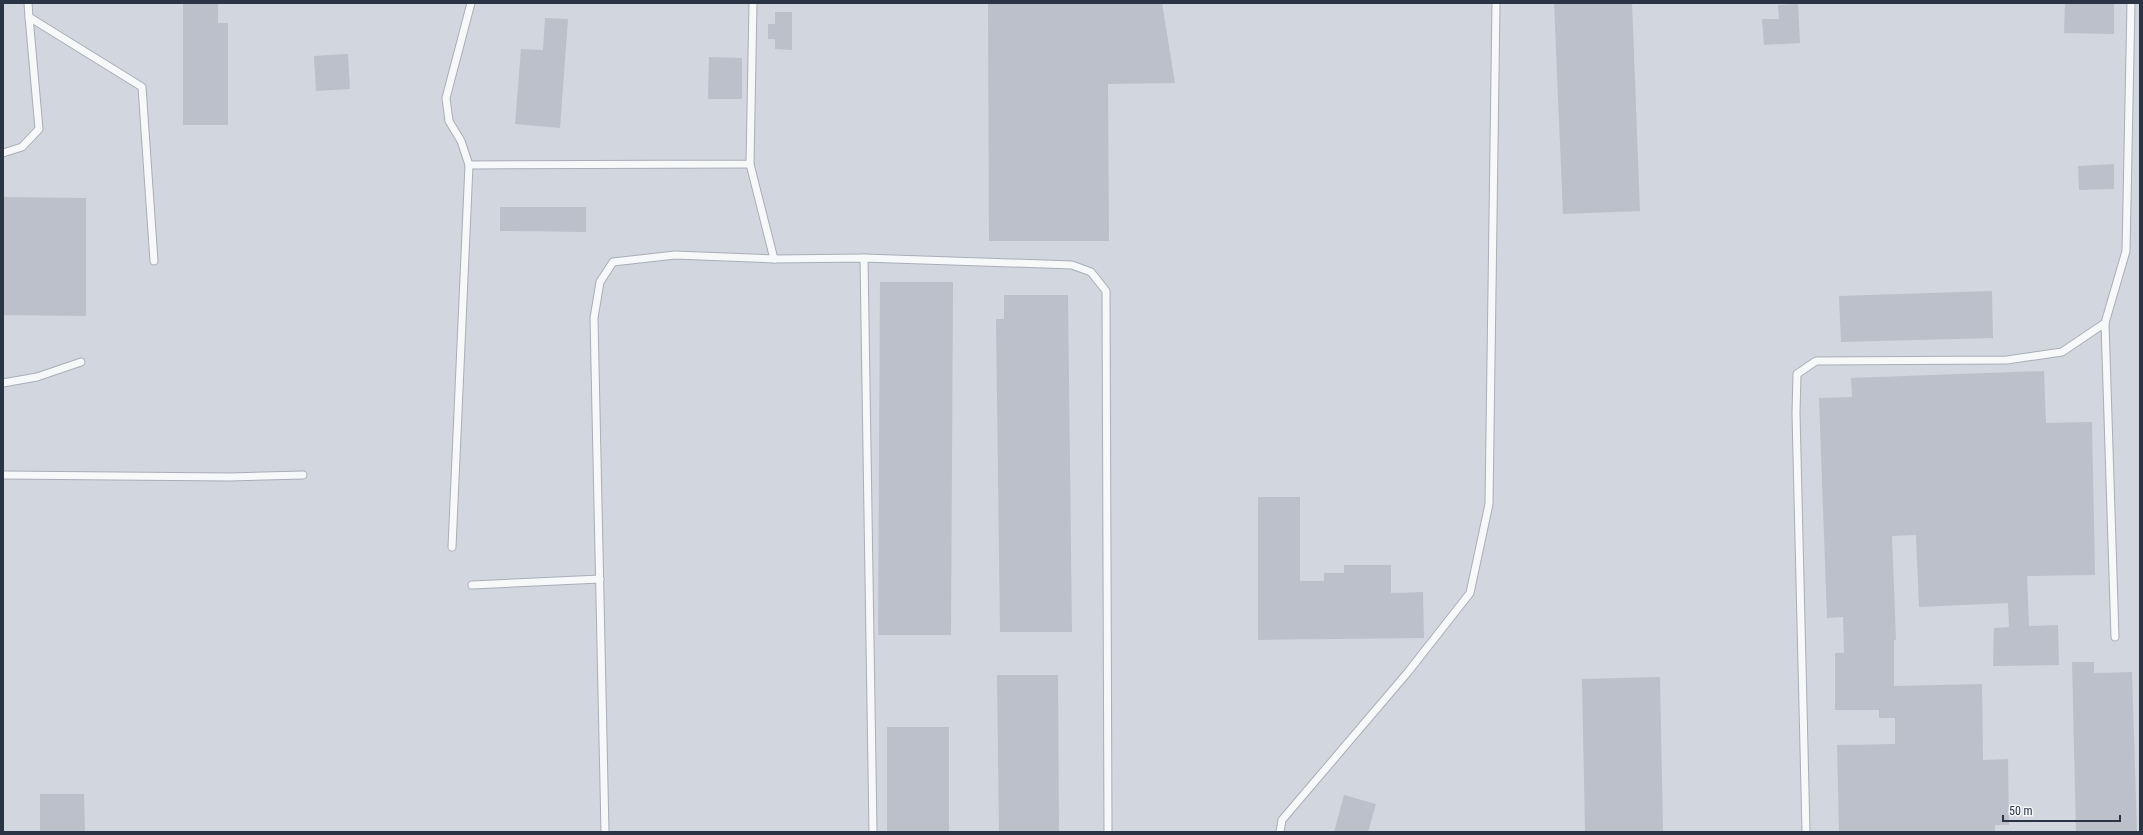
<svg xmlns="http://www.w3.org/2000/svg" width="2143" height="835" font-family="'Roboto Condensed',sans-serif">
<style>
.built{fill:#d2d6de}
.building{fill:#bbc0ca}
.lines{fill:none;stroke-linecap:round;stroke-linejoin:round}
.service-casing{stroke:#a9aeb7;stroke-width:9}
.service{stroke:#f7f8fa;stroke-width:7}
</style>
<rect width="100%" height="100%" fill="#e4e7ec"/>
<rect class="built" x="3" y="3" width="2137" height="829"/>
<g class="building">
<path d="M183,3H218V23H228V125H183Z"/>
<path d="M988,3H1162L1175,83L1108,84L1109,241H989Z"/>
<path d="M1554,3H1632L1640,211L1563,214Z"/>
<path d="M2065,3H2114V34L2064,33Z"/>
<path d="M1798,4L1800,43L1764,45L1762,19H1779L1778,5Z"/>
<path d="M775,12H792V50L775,49V39H768V24H775Z"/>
<path d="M545,18L568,19L560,128L515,124L521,49L543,50Z"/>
<path d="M348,54L350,89L316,91L314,56Z"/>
<path d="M709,57L742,58V99H708Z"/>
<path d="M2114,164V189L2079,190L2078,166Z"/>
<path d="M3,197L86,198V316L3,315Z"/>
<path d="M500,207H586V232L500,231Z"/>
<path d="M880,282H953L951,635H878Z"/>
<path d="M1992,291L1993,338L1841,342L1839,296Z"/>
<path d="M1004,295H1068L1072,632H1000L996,319H1004Z"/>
<path d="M2044,371L2046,423L2092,422L2095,575L2027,576L2029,626L2058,625L2059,665L1993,666L1994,628L2009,627L2008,603L1919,607L1916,535L1892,536L1896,640H1894V686L1982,684L1983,760L2008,759L2009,825H1995V832H1839L1837,745L1895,744V718H1879V710H1835V653H1844L1843,617L1827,618L1819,398L1852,397L1851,378Z"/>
<path d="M1258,497H1300V581H1324V573H1344V565H1391V593L1423,592L1424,638L1258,640Z"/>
<path d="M2072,662H2094V673L2132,672L2137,832H2076Z"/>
<path d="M997,675H1058L1059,832H999Z"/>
<path d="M1660,677L1663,832H1585L1582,679Z"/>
<rect x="887" y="727" width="62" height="105"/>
<path d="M40,794H84L85,832H40Z"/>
<path d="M1344,795L1376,804L1368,832H1334Z"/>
</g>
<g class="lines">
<g class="service-casing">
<g id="service">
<path d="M28,3L29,17L142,87L154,261"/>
<path d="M3,153L22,147L39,129L29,17"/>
<path d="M750,164L774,259L864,258L1072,265L1091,272L1106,291L1108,832"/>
<path d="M469,165L461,141L449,121L446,98L471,3"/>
<path d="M864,258L873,832"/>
<path d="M3,383L37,377L81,362"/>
<path d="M3,475L230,477L303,475"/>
<path d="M452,547L469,165L750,164L753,3"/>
<path d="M472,585L600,579"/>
<path d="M2115,637L2105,323L2126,251L2131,3"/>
<path d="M605,832L594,318L600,282L613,262L675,255L774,259"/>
<path d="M1280,832L1282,820L1408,672L1470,593L1489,504L1496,3"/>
<path d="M1806,832L1796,413L1797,374L1816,361L2007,360L2062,352L2105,323"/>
</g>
</g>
<use href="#service" class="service"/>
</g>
<rect width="2143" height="835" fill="none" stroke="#2b3445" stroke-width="8"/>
<path d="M2003 815v6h117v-6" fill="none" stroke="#2b3445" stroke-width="2"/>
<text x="2009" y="815" font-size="12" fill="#2b3445" stroke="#f4f6f9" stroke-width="3" paint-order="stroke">50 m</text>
</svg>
